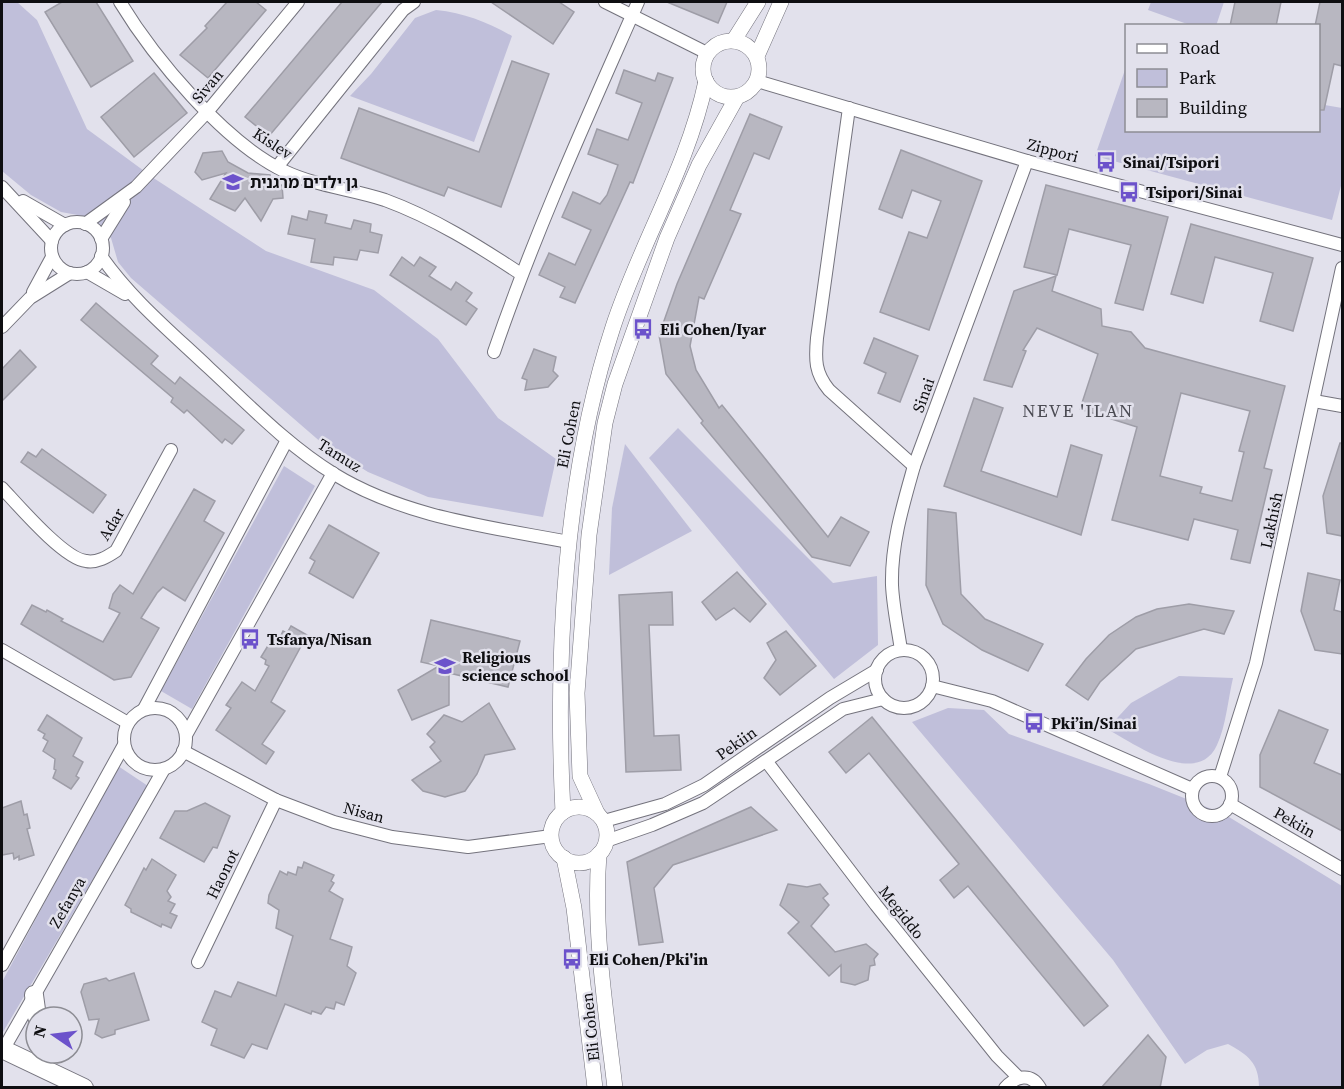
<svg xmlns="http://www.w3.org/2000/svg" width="1344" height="1089" font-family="'Source Serif 4','Noto Sans Hebrew',serif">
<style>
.green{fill:#c0bfda}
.building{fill:#b8b7c1;stroke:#9e9da7;stroke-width:1.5;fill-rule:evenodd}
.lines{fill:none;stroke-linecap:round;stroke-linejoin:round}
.minor-casing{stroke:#74737d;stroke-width:14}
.tertiary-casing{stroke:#74737d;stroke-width:16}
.secondary-casing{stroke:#74737d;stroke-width:20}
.minor{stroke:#fff;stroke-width:12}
.tertiary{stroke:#fff;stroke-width:15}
.secondary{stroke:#fff;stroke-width:18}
.labels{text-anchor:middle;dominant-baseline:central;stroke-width:5;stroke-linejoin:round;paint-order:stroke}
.street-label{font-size:16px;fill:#0e0e11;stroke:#e2e1ec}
.poi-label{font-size:16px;font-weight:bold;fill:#0e0e11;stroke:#e2e1ec;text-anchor:start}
.neighbourhood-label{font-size:18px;letter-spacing:1.5px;fill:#4b4b53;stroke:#e2e1ec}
</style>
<rect width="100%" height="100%" fill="#e2e1ec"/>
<g class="green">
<path d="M2,2H17L37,20L87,129L155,179L266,251L374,290L438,339L498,418L556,459L543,517L428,497L368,472L323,444L131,278L118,262L111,238L83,216L61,212L31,195L2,171Z"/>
<path d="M1151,2H1224L1216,26L1190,25L1148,10Z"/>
<path d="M436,10C465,13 487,22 512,36L474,142L350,96L371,74L415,18Z"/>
<path d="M1126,67V130H1318L1319,104L1342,108V182L1332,220L1095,156Z"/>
<path d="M678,428L833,583L877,576L878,645L834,679L649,458Z"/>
<path d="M625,444L692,531L609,575L612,508Z"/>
<path d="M284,466L315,486L192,709L161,691Z"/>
<path d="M1179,676L1233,678C1228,699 1226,726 1217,745C1197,789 1133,743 1107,729L1131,703Z"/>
<path d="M948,708L984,710L1009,734L1149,784L1224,814L1342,886V1087H1259C1259,1063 1248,1055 1228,1044L1207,1050L1185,1064L1113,960L912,722Z"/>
<path d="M118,766L148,786L3,1032L2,982Z"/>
</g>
<g class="building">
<path d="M62,2H96L133,61L91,87L45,12Z"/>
<path d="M227,2H256L266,10L208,78L180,55L207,28L205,26Z"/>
<path d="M342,2H382L269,136L245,117Z"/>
<path d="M491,2H559L574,12L553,44Z"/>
<path d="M667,2H727L718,23Z"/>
<path d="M1235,2H1281L1276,26H1230Z"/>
<path d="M1320,2H1342V66L1334,64L1324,110H1318V26H1315Z"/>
<path d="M512,61L549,74L501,207L448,187L444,196L341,158L359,108L479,152Z"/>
<path d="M624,70L655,81L658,73L673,78L633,183L630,182L575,303L560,297L565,287L539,275L549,253L575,265L591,230L562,217L573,192L600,204L607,195L618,165L588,154L597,129L628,140L642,103L616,93Z"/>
<path d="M154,73L187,113L134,157L101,117Z"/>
<path d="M750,114L782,127L769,159L754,153L730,210L741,214L704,299L699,297L690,346L696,370L719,408L722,405L828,537L841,517L869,532L850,566L812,557L701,423L703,421L666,374L659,335L677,284Z"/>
<path d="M901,150L982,181L929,330L880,312L909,232L927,238L941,201L912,190L902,218L879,209Z"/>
<path d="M222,151L228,162L248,173L270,175L271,186L282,185L283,198L273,199L261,221L245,198L235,211L210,199L226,173L202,180L195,172L203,153Z"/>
<path d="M1046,185L1168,217L1143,310L1115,303L1131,245L1069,229L1057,275L1024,267Z"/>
<path d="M309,211L327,215L325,223L351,229L354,220L371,224L370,232L382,235L378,253L360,250L357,260L334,257L333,265L311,262L315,239L288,234L292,216L307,220Z"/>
<path d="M1191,224L1313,258L1293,331L1260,321L1273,273L1215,257L1203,303L1171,294Z"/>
<path d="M402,257L414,266L420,257L436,267L429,276L451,290L456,282L472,293L466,301L477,309L466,325L390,275Z"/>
<path d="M1056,276L1052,291L1101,309L1102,326L1131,332L1145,348L1285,386L1264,468L1272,470L1250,563L1231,559L1238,530L1194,519L1188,540L1112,520L1137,427L1080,409L1098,354L1037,328L1023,350L1026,351L1012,387L984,380L1014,291ZM1181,393L1250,411L1239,451L1244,452L1232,501L1200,493L1202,487L1160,476Z"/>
<path d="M96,303L158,356L151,364L175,384L180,377L244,430L232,444L225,439L222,443L187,410L184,413L171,402L173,398L81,320Z"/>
<path d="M874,338L918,356L900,402L878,393L886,373L864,363Z"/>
<path d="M534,349L556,357L553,371L558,376L548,387L525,390L527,380L522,378Z"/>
<path d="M20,350L36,367L2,401V369Z"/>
<path d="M974,398L1003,408L981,471L1057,497L1071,445L1102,455L1081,535L944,486Z"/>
<path d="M1340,443H1342V536L1327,533L1323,496Z"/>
<path d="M42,449L106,495L93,513L21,462L28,452L36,457Z"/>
<path d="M194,489L215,501L204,521L224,533L185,601L163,587L157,593L141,618L159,628L131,677L114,680L21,624L32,605L46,612L47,610L63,619L61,621L103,642L120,613L109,608L113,594L120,585L133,594Z"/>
<path d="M928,509L956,513L961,594L985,619L1043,644L1028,671L982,650L943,624L926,585Z"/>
<path d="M329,525L379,553L353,598L309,573L315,561L310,558Z"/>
<path d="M737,572L766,604L750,622L734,608L716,620L702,602Z"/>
<path d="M1308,573L1340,580L1334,610L1342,612V654L1315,650L1301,611Z"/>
<path d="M672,592L673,625H649L654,736L679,735L681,770L626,772L619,595Z"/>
<path d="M1189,604L1234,611L1224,634L1204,629L1136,649L1100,682L1088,700L1066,685L1086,659L1109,635L1136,617L1157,609Z"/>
<path d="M431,620L520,641L508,687L449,673V705L412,720L398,690L439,666L421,662Z"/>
<path d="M291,626L307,635L271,702L285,711L262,744L274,752L266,764L216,730L231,708L226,705L242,682L255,691L269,666L265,664L266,660L261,657L269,644L271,645L274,640L278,642L283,631L287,633Z"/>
<path d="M786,631L816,666L780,695L764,678L776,660L767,643Z"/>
<path d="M489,703L515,749L485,755L477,774L465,791L445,797L423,791L412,780L441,761L430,747L435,742L427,734L444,715L462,722Z"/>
<path d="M1279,710L1328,730L1314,763L1342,775V831L1260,787V755Z"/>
<path d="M47,715L82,738L73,756L83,762L76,776L79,778L71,789L53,778L56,770L54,769L55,759L43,751L48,741L43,738L45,734L38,730Z"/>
<path d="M872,717L1108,1006L1084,1026L968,886L954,898L940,880L959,864L869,753L846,773L829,752Z"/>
<path d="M21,801L24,815L27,814L30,828L27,829L34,855L19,860V856L14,859L13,853L2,855V808Z"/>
<path d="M205,803L230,816L217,848L213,847L204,862L160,838L175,811H187Z"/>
<path d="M751,807L777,830L673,865L654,888L663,942L639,945L627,862Z"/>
<path d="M152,859L176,875L167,891L171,897L168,901L175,904L170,913L177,916L171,928L162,924L161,927L131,912V909L125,905L144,868L146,870Z"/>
<path d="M304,862L334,875L331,881L334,883L329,891L343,899L330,939L352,947L347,966L356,973L344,1005L336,1002L334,1009L326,1007L321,1014L312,1011L311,1014L285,1004L267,1049L252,1044L244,1058L211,1045L217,1029L202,1022L215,991L231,997L238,982L276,996L293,936L276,928L279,910L268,903L269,895L280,871L287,875L288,872L296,875L298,867L302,868Z"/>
<path d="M788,884L807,887L820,884L828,894L823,898L829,905L811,926L835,952L866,944L878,954L874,959L875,965L870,966L868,980L855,985L841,982V965L829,976L788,933L799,922L780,905Z"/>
<path d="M134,973L149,1020L115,1030V1034L102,1038L95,1034L99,1019L89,1020L81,992L84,984L106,978L109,981Z"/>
<path d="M1148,1035L1166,1057L1160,1088H1101Z"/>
</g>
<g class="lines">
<g class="minor-casing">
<g id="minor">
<path d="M120,2C154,58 224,142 284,171C315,186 352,189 385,200C434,218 477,245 521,274"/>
<path d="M605,2L707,53"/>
<path d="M757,81L1027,161L1342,245"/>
<path d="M849,108L817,338C815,360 815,373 829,390L914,466"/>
<path d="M277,167L403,10L414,2"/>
<path d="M2,187L52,241"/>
<path d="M23,201L65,225"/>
<circle cx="77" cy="248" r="26"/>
<path d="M85,224L136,187L208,111L298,2"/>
<path d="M101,239L124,202"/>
<path d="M101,256C131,299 171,332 209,368C249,405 287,445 334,474C404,517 490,527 569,542"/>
<path d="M87,272L125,294"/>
<path d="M33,292L52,257"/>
<path d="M2,327L30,298L70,273"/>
<path d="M494,352C535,232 587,118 638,2"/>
<path d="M1314,401L1342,406"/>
<path d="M2,488C18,505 64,559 86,561C97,563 107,557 116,551L171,450"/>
<path d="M2,650L128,723"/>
<path d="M901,650C898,629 893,607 892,585C891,544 903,505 914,466L1027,161"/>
<circle cx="904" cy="679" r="29"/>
<path d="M932,686L992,701L1192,789"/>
<circle cx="155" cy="739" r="31"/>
<path d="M144,709L287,440"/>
<path d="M186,735L333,473"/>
<path d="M183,751L276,800L334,822L392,837L468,847L551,836"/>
<path d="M767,762L876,905L997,1056L1018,1077"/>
<circle cx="1212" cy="796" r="20"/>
<path d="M1220,777L1256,663L1342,268"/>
<path d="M1230,804L1342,869"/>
<path d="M604,821L665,804L704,785L830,698L877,670"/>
<path d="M606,841L652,825L703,803L843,709L883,699"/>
<path d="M198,962L276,800"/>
<path d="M2,965L124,745"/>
<path d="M3,1050L164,769"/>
<path d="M1005,1088C1016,1076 1031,1072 1040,1088"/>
</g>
</g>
<g class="tertiary-casing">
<g id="tertiary">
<path d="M734,40L758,2"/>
<circle cx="731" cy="69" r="28"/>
<path d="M757,56L781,2"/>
<circle cx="579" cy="835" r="28"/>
<path d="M563,812C555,656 564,476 613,327C640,244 688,167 706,81"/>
<path d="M597,813L580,776L577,693L589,535L605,423L615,384L667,238L699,165L737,97"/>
<path d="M599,854C593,931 606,1011 615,1088"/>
<path d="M564,858L574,908L595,1088"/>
</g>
</g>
<g class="secondary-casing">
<g id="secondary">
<path d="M34,995L37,1017"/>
<path d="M2,1049L84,1088"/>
</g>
</g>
<use href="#minor" class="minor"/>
<use href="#tertiary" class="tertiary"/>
<use href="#secondary" class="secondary"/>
</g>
<defs>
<g id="bus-bare" transform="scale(1.62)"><path d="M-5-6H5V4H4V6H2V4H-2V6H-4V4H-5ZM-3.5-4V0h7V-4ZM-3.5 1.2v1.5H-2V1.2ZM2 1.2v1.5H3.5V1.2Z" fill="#6c52cb" stroke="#e2e1ec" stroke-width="2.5" paint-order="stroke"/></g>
<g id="school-bare" transform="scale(1.62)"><path d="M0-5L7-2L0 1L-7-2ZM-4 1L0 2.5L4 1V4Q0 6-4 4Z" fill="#6c52cb" stroke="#e2e1ec" stroke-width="2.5" paint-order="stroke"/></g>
</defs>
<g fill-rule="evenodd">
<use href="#bus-bare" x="1106" y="162"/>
<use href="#school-bare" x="233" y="182"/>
<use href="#bus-bare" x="1129" y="192"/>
<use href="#bus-bare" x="643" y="329"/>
<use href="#bus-bare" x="250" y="639"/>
<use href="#school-bare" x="445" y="666"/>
<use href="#bus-bare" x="1034" y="723"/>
<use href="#bus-bare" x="572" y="959"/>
</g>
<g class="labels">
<g class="street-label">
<text transform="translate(207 86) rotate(-50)">Sivan</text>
<text transform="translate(273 143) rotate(33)">Kislev</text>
<text transform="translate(1053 150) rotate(15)">Zippori</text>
<text transform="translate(923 395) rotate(-70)">Sinai</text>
<text transform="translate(568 434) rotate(-79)">Eli Cohen</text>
<text transform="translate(340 455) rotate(32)">Tamuz</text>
<text transform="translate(1271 520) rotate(-78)">Lakhish</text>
<text transform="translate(111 524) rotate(-59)">Adar</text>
<text transform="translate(736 743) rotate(-35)">Pekiin</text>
<text transform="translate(364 812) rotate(15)">Nisan</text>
<text transform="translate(1295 822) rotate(30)">Pekiin</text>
<text transform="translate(222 874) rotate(-64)">Haonot</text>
<text transform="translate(67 902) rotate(-60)">Zefanya</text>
<text transform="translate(902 912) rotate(52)">Megiddo</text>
<text transform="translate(590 1027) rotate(-96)">Eli Cohen</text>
</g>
<g class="poi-label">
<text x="1123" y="162">Sinai/Tsipori</text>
<text x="250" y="182">גן ילדים מרגנית</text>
<text x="1146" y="192">Tsipori/Sinai</text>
<text x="660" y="329">Eli Cohen/Iyar</text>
<text x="267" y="639">Tsfanya/Nisan</text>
<text x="462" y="657">Religious<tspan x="462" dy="18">science school</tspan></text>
<text x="1051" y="723">Pki’in/Sinai</text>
<text x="589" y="959">Eli Cohen/Pki'in</text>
</g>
<g class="neighbourhood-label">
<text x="1078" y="410">NEVE 'ILAN</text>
</g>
</g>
<rect width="1344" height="1089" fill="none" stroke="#0e0e11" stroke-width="6"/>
<rect x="1125" y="24" width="195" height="108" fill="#e2e1ec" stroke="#8d8d94" stroke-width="1.5"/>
<rect x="1137" y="44" width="30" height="9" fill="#ffffff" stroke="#8d8d94" stroke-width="1.5"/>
<text x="1179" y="54" font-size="18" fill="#0e0e11">Road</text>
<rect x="1137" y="69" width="30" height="18" fill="#c0bfda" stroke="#8d8d94" stroke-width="1.5"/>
<text x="1179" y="84" font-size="18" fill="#0e0e11">Park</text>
<rect x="1137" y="99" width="30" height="18" fill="#b8b7c1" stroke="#8d8d94" stroke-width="1.5"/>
<text x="1179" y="114" font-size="18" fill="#0e0e11">Building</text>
<g transform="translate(54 1035) rotate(284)"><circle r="28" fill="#e2e1ec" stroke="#8d8d94" stroke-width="1.5"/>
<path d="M0-4.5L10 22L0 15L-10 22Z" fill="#6c52cb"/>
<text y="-9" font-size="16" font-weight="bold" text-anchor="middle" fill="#0e0e11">N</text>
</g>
</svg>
